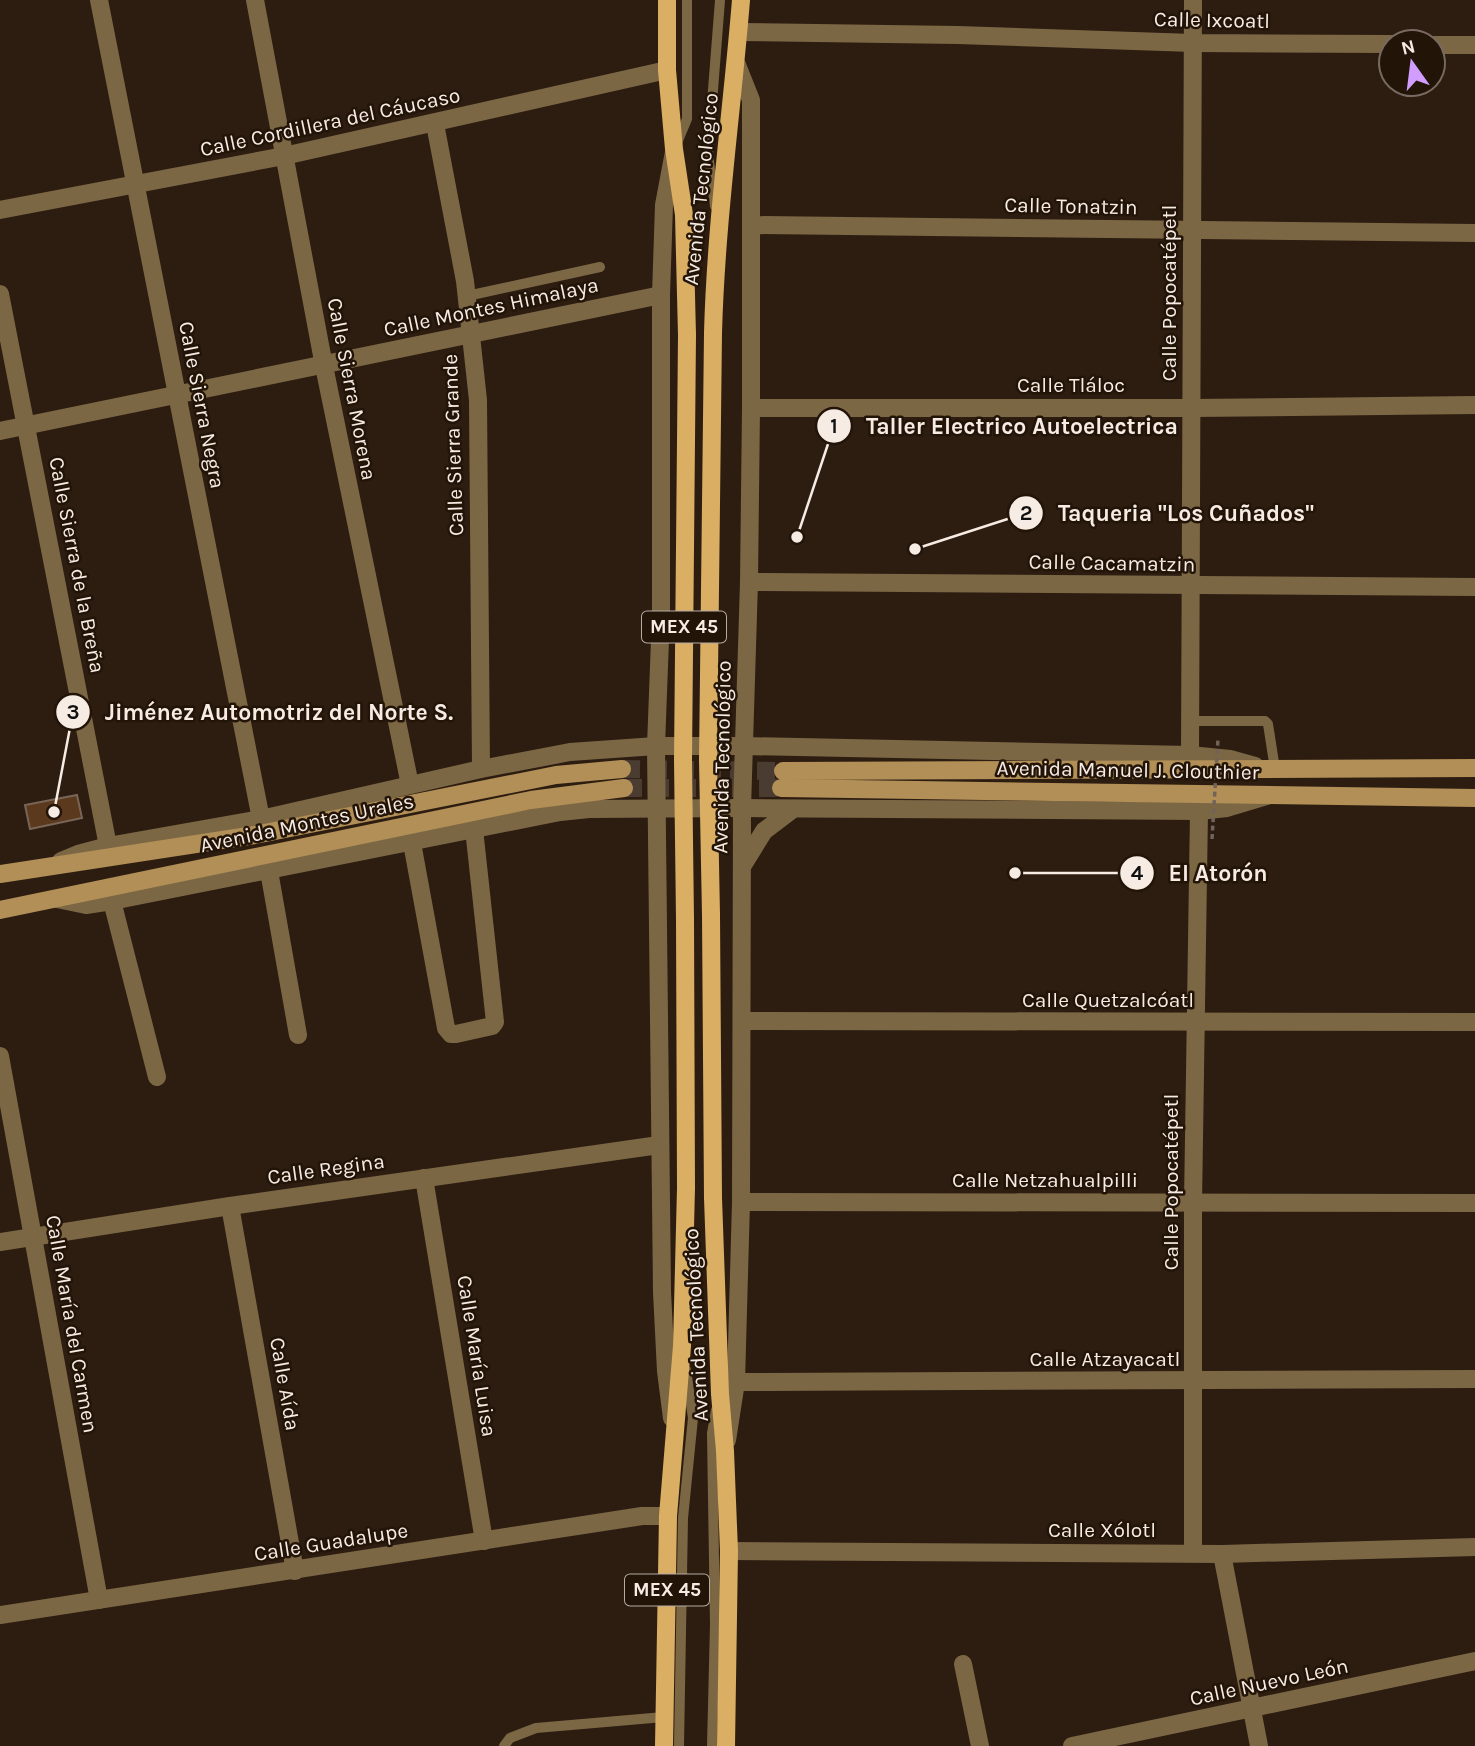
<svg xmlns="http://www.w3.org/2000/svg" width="1475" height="1746" font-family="Karla,sans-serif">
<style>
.building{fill:#5b391c;stroke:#786557;stroke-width:2}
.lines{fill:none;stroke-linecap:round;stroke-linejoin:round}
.secondary-tunnel{stroke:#4b3c31;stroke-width:18;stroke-dasharray:18 9;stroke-linecap:butt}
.service{stroke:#7c6745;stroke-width:10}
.minor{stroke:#7c6745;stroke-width:18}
.tertiary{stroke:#7c6745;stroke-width:18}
.secondary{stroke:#b18f56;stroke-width:18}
.primary{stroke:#daae63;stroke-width:18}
.path-bridge{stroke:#716358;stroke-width:3.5;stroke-dasharray:5 3.5;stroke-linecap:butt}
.primary-bridge{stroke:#daae63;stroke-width:18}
.labels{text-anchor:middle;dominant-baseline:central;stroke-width:5;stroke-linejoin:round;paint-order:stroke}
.shield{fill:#231408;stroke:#b7aba2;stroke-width:2}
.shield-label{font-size:19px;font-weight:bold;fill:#f7ece4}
.street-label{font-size:21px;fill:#f7ece4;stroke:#231408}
.leader{fill:none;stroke:#f7ece4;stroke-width:2.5}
.callout-dot{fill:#f7ece4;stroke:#231408;stroke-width:2.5}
.mark-label{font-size:21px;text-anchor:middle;font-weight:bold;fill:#111}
.callout-label{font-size:23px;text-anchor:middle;font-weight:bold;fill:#f7ece4;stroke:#231408;stroke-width:5;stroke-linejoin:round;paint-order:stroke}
</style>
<rect width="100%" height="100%" fill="#2d1d11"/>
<path class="building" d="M77,795L82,818L30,829L25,805Z"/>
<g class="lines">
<g class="secondary-tunnel">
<path d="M622,769L783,771"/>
<path d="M624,788H781"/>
</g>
<g class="service">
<path d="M676,145L687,119V0"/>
<path d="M715,206L708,154L720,0"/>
<path d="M467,296L600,267"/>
<path d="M1191,721H1265L1268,724L1275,769"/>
<path d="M504,1746L510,1738L536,1728L664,1717"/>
<path d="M679,1746L683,1518L693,1418L686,1370"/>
<path d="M712,1746L715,1624L712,1433L716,1410"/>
</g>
<g class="minor">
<path d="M99,0L261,819"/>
<path d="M255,0L324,366L410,785"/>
<path d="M739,32L958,35L1193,43L1391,44"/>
<path d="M1433,45H1475"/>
<path d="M435,124L465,281L478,400L481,769"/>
<path d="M0,210L284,156L667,70"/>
<path d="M751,225L1475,233"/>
<path d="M0,294L108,846"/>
<path d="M751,408H1192L1475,405"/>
<path d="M0,431L661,295"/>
<path d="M749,582L1475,587"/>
<path d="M1190,755L1193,0"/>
<path d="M412,843L446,1028L451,1034H456L492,1026L495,1022L474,829"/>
<path d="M269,871L298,1035"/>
<path d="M112,901L157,1077"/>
<path d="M742,1021L1475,1022"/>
<path d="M0,1056L99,1600"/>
<path d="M424,1178L484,1541"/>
<path d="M741,1202L1475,1203"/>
<path d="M230,1206L295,1571"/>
<path d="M0,1242L230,1206L659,1145"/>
<path d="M736,1382L1475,1379"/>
<path d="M729,1551L1222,1554L1475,1547"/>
<path d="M1193,1553V1203L1199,811"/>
<path d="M1222,1554L1259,1746"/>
<path d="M0,1615L642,1516H668"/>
<path d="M963,1664L980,1746"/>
<path d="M1072,1746L1475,1661"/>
</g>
<g class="tertiary">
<path d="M61,861L78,854L108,846L261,819L481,769L570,752L656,746H744L1190,755L1230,759L1255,766"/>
<path d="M743,865L764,831L793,809"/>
<path d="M57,899L86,905L112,901L560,812L589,809L742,808L1199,811L1227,808L1267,796"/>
<path d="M672,1418L666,1371L662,1292L656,746L661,613V295L664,205L674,152"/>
<path d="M727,1440L736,1382L741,1202L742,808L749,582L751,408V100L737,65"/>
</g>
<g class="secondary">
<path d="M783,771L1475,768"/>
<path d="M781,788L1475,798"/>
<path d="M0,874L255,835L556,775L622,769"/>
<path d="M0,910L531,800L624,788"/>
</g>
<g class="primary">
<path d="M667,0V70L674,149L684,215L687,335"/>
<path d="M713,333C716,221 732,111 741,0"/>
<path d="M711,915L713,1198L720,1394L725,1451L729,1551L726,1746"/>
<path d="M664,1746L668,1516L682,1346L686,1188L685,919"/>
</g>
<path class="path-bridge" d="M1212,839L1218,739"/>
<g class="primary-bridge">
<path d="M711,915L708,760L713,333"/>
<path d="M685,919L683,760L687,335"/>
</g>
</g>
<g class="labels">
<g class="shield">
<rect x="642" y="611.5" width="84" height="31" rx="5"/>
<rect x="625" y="1574.5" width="84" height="31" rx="5"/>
</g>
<g class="shield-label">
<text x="684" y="627">MEX 45</text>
<text x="667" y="1590">MEX 45</text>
</g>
<g class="street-label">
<text transform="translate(1212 20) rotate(1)">Calle Ixcoatl</text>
<text transform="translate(330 122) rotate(-12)">Calle Cordillera del Cáucaso</text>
<text transform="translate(701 189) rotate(-84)">Avenida Tecnológico</text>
<text transform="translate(1071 206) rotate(1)">Calle Tonatzin</text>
<text transform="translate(1169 293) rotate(-90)">Calle Popocatépetl</text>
<text transform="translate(491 307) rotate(-12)">Calle Montes Himalaya</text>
<text x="1071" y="385">Calle Tláloc</text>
<text transform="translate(352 389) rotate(79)">Calle Sierra Morena</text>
<text transform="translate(202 405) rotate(79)">Calle Sierra Negra</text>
<text transform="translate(453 445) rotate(-92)">Calle Sierra Grande</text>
<text transform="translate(1112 563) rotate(1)">Calle Cacamatzin</text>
<text transform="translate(77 565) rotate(79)">Calle Sierra de la Breña</text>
<text transform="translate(722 757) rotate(-89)">Avenida Tecnológico</text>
<text transform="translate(1128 770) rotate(1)">Avenida Manuel J. Clouthier</text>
<text transform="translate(307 823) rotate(-12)">Avenida Montes Urales</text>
<text x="1108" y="1000">Calle Quetzalcóatl</text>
<text transform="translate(326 1169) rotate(-8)">Calle Regina</text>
<text x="1045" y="1180">Calle Netzahualpilli</text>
<text transform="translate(1171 1182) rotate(-90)">Calle Popocatépetl</text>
<text transform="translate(72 1324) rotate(80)">Calle María del Carmen</text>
<text transform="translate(696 1325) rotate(-93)">Avenida Tecnológico</text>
<text transform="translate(477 1356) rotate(81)">Calle María Luisa</text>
<text x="1105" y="1359">Calle Atzayacatl</text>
<text transform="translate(285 1384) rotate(80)">Calle Aída</text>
<text x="1102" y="1530">Calle Xólotl</text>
<text transform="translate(331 1542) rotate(-9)">Calle Guadalupe</text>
<text transform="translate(1269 1682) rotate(-12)">Calle Nuevo León</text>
</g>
</g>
<path class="leader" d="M797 537L834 426M915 549L1026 513M54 812L73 712M1015 873L1137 873"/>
<g class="callout-dot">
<circle cx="797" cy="537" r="7"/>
<circle cx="915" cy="549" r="7"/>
<circle cx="54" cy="812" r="7"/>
<circle cx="1015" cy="873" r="7"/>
<circle cx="834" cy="426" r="18"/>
<circle cx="1026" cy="513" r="18"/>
<circle cx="73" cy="712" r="18"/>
<circle cx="1137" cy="873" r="18"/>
</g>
<g class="mark-label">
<text x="834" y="433">1</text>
<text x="1026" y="520">2</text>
<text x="73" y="719">3</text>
<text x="1137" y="880">4</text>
</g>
<g class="callout-label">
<text x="1022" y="434">Taller Electrico Autoelectrica</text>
<text x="1186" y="521">Taqueria "Los Cuñados"</text>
<text x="279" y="720">Jiménez Automotriz del Norte S.</text>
<text x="1218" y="881">El Atorón</text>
</g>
<g transform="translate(1412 63) rotate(346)"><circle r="33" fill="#231408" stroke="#786a60" stroke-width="2"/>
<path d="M0-5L12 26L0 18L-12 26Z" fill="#d19dfe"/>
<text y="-10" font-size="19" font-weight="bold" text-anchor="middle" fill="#f7ece4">N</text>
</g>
</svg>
